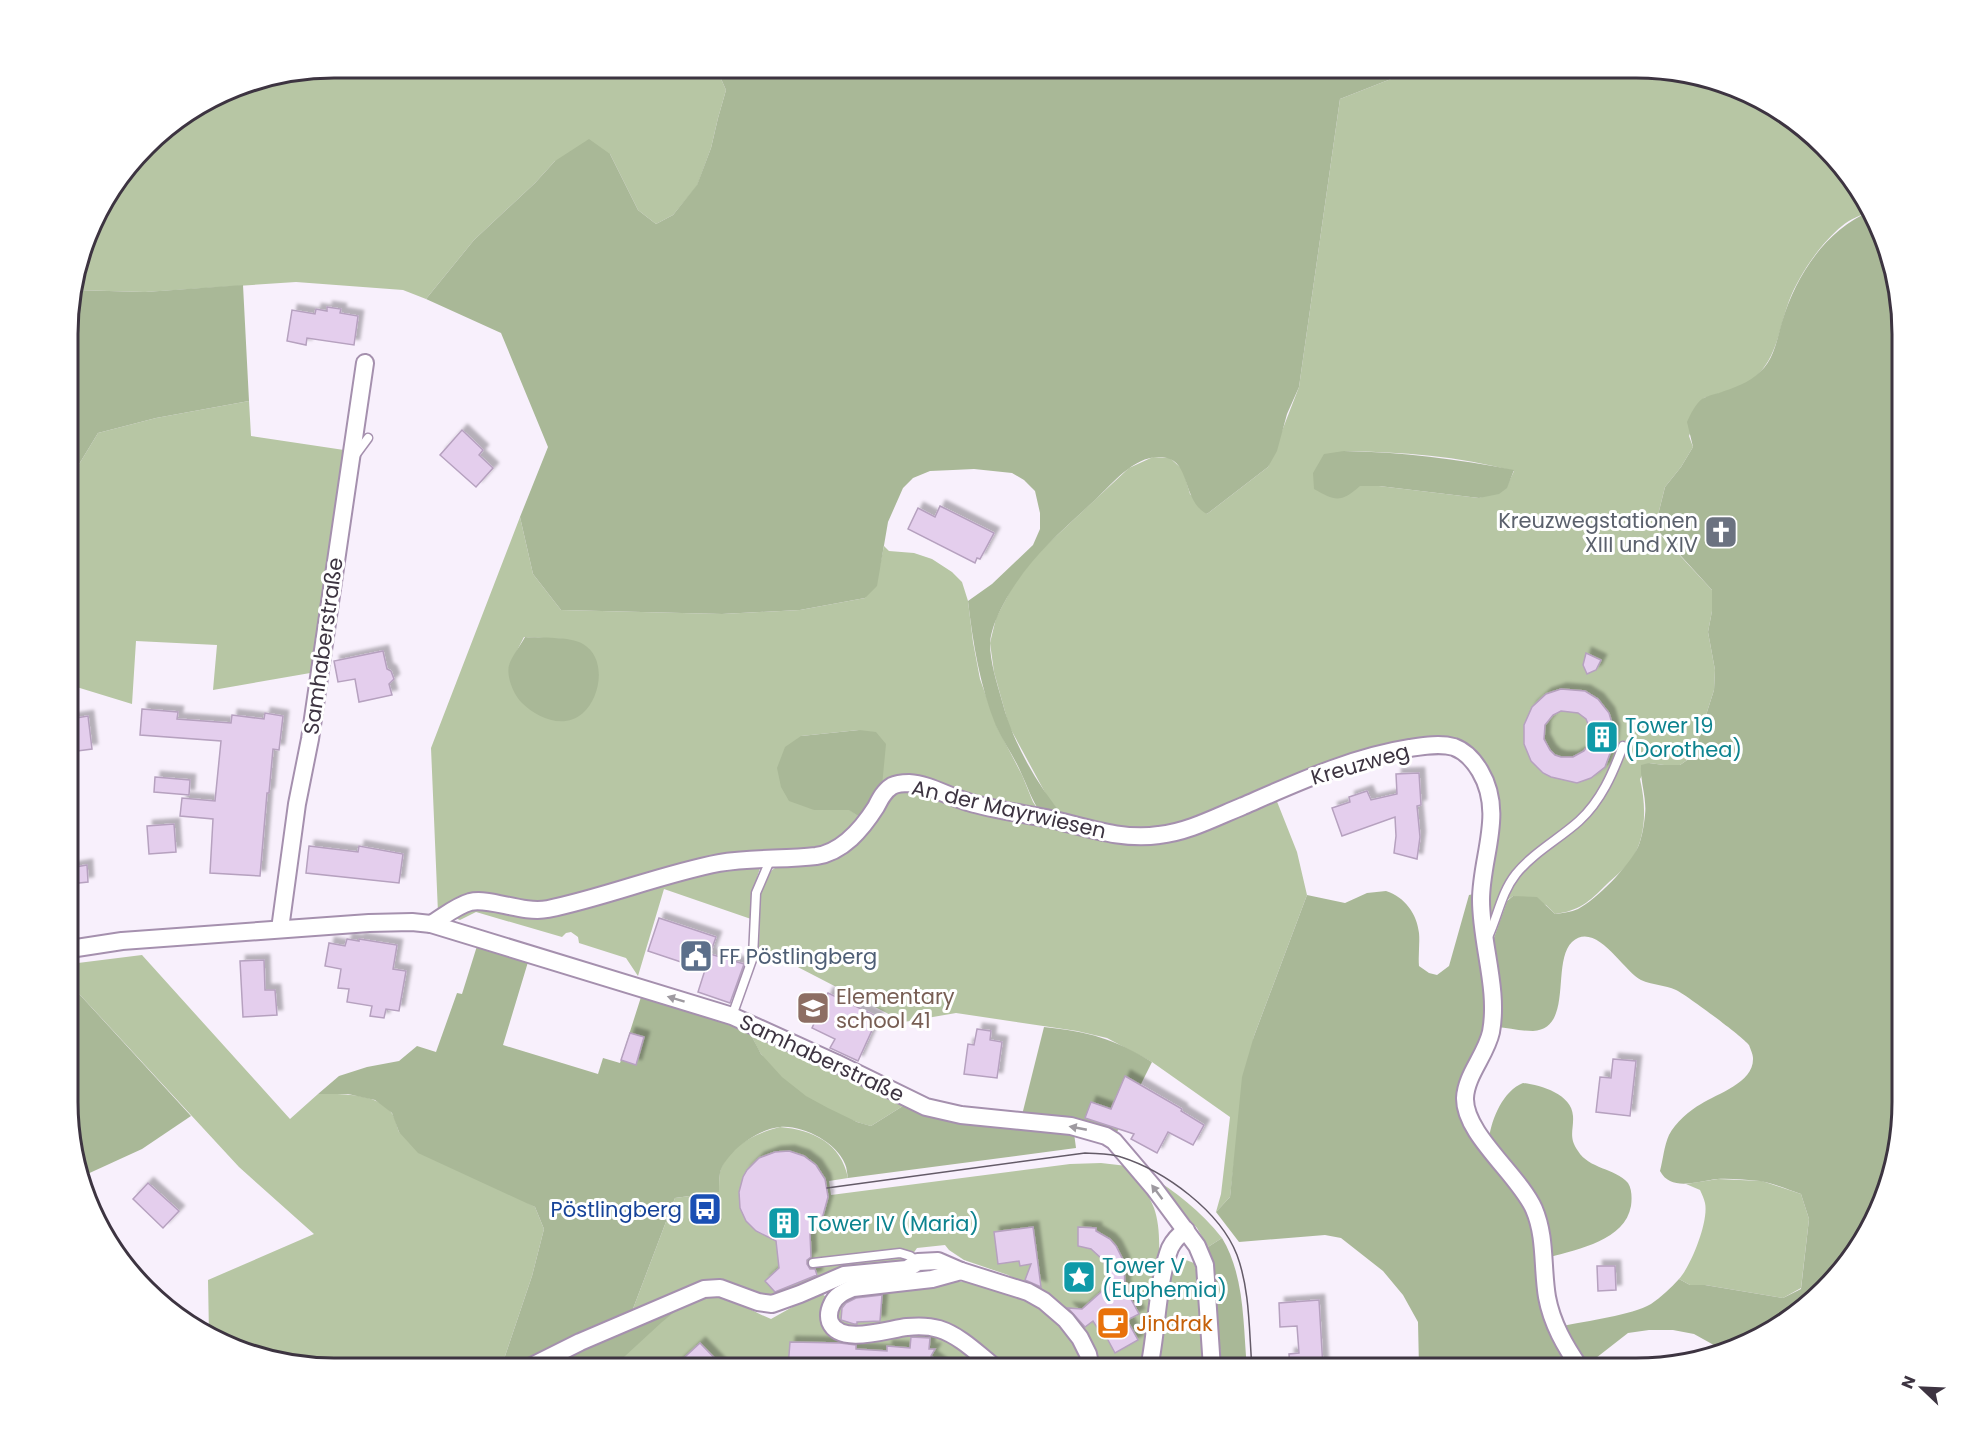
<svg xmlns="http://www.w3.org/2000/svg" width="1970" height="1436" font-family="Poppins,sans-serif">
<style>
.green{fill:#b7c6a4;fill-rule:evenodd}
.forest{fill:#a9b897}
.building{fill:#e4ceed;stroke:#b6a1bf;stroke-width:1.5;fill-rule:evenodd;filter:url(#shadow)}
.lines{fill:none;stroke-linecap:round;stroke-linejoin:round}
.service-casing{stroke:#a590ae;stroke-width:11}
.minor-casing{stroke:#a590ae;stroke-width:20}
.service{stroke:#fff;stroke-width:8}
.minor{stroke:#fff;stroke-width:16}
.tram{stroke:#645b68;stroke-width:1.5}
.oneway{fill:#9e9aa0}
.labels{text-anchor:middle;dominant-baseline:central;stroke-width:6;stroke-linejoin:round;paint-order:stroke}
.worship-label{font-size:21px;fill:#5b616d;stroke:#fff;text-anchor:end}
.street-label{font-size:21px;fill:#3d3441;stroke:#fff}
.culture-label{font-size:21px;fill:#0d838f;stroke:#fff;text-anchor:start}
.service-label{font-size:21px;fill:#4e5e75;stroke:#fff;text-anchor:start}
.education-label{font-size:21px;fill:#785e54;stroke:#fff;text-anchor:start}
.transit-label{font-size:21px;fill:#164399;stroke:#fff;text-anchor:end}
.food-label{font-size:21px;fill:#c56008;stroke:#fff;text-anchor:start}
.rim{fill:none;stroke:#3d3441;stroke-width:3}
</style>
<defs>
<filter id="shadow"><feDropShadow dx="5.5" dy="-5.5" stdDeviation="1.5" flood-color="#0004"/></filter>
</defs>
<rect width="100%" height="100%" fill="#f8f0fc"/>
<g class="green">
<path d="M334,68H707L718,72L726,90L718,118L711,148L697,186L673,215L656,224L638,210L610,154L555,161L535,183L474,240L426,299L403,290L296,282L145,292L73,290L95,216L158,134L232,88Z"/>
<path d="M1419,68H1653L1738,88L1799,123L1871,211C1861,215 1850,219 1842,226C1820,244 1799,275 1789,301C1780,325 1778,350 1762,370C1749,387 1723,392 1704,398L1689,436L1693,447L1681,467L1665,487L1658,515L1660,534L1712,590V611L1708,632L1715,670L1714,690L1693,756L1680,765H1664L1649,763L1640,779C1646,805 1647,835 1632,859C1625,869 1614,877 1606,885C1589,902 1579,911 1555,914L1546,905L1513,896L1506,901L1490,949L1486,901L1497,830L1465,746L1453,737L1431,738L1177,826L1143,832L1064,817L1048,798L1009,726L994,672L990,643L996,618L1014,584L1037,554L1129,468L1153,457L1170,458L1183,470L1190,494L1207,514L1268,467L1299,387L1340,99ZM1344,451C1401,452 1459,456 1514,471L1506,488L1479,498L1379,486H1360Z"/>
<path d="M249,401L251,436L344,450L316,672L213,690L217,645L136,641L132,704L70,685V479L98,433L156,418Z"/>
<path d="M520,517L533,574L561,610L722,614L800,610L865,598L880,565L884,546L889,551L914,553L932,559L952,572L962,582L968,601L973,642L980,679L997,727L1022,775L1033,802L1040,812L882,786V775L859,730L801,736L814,810H850L861,818L833,845L546,905L481,897L438,913L431,748ZM524,637L563,639L509,666Z"/>
<path d="M908,789L1119,839L1276,799L1297,852L1307,895L1254,1036L1238,1129L1230,1197L1216,1212L1221,1194L1230,1117L1152,1062L1107,1038L1077,1031L956,1013L904,1022L759,947L760,893L764,882L772,870L778,866L822,861L894,794Z"/>
<path d="M761,865L752,893L751,919L664,889L638,976L626,958L579,943L578,937L571,932L566,933L562,937L476,912L460,920L453,917L474,908L523,914L710,870Z"/>
<path d="M142,955L290,1119L318,1094C340,1094 379,1092 393,1115C396,1120 397,1127 399,1132L535,1207L544,1229L532,1276L501,1368H317L232,1348L209,1335L208,1280L314,1234L239,1167L70,984V964Z"/>
<path d="M750,1033L906,1104L871,1126C830,1116 785,1088 761,1054C757,1048 754,1040 750,1033Z"/>
<path d="M780,1127C813,1130 841,1143 848,1178L829,1181L831,1195L1070,1164L1101,1163L1127,1166C1137,1179 1148,1192 1154,1208C1168,1248 1150,1316 1143,1358L1140,1368H1099L1035,1289L1008,1275L964,1260L949,1250L945,1245L917,1248L906,1264L776,1298L764,1297L742,1288L631,1314L675,1198L719,1192C719,1186 719,1178 720,1172C728,1146 756,1133 780,1127Z"/>
<path d="M1147,1174C1176,1192 1201,1211 1222,1238L1208,1247L1197,1228Z"/>
<path d="M1718,1179L1762,1181L1801,1194L1809,1219L1801,1288L1783,1298L1705,1285H1690L1679,1279C1691,1266 1709,1221 1705,1203C1704,1199 1702,1194 1700,1190L1686,1184Z"/>
<path d="M1186,1260L1194,1263L1198,1276L1207,1368H1158L1172,1272L1179,1262Z"/>
<path d="M952,1282H969L995,1287L1048,1308L1076,1345L1084,1368H612C630,1351 678,1299 701,1295C724,1291 750,1311 771,1319L819,1292L828,1298L829,1331L924,1332L936,1335L946,1342L957,1327L935,1324L843,1325L837,1318L836,1309L842,1300L854,1293Z"/>
</g>
<g class="forest">
<path d="M707,68H1419L1340,99L1299,387L1287,414L1277,451L1268,467L1207,514C1183,502 1190,463 1167,458C1138,451 1114,482 1096,499C1058,535 1028,558 1003,605C997,616 991,630 990,643C990,662 997,683 1002,701C1013,743 1036,783 1064,817L1040,812C1032,800 1028,788 1022,775C1015,758 1004,743 996,726C980,686 973,644 968,601L992,584L1033,545L1040,529V513L1035,491L1024,480L1012,473L974,469L953,470L930,471L913,478L903,488L888,522L877,586L865,598L800,610L722,614L561,610L533,574L520,517L548,447L501,333L426,299L474,240L535,183L555,161L589,139L610,154L638,210L656,224L673,215L697,185L711,148L718,118L726,90L718,72Z"/>
<path d="M1871,211L1875,216L1902,317V1119L1888,1188L1847,1265L1754,1341L1721,1349L1694,1334L1673,1330H1649L1628,1333L1587,1365L1563,1326C1586,1321 1632,1315 1651,1304C1661,1297 1671,1288 1679,1279L1690,1285H1705L1783,1298L1801,1289L1809,1219L1801,1194C1788,1190 1773,1183 1760,1181C1746,1180 1730,1178 1717,1179C1698,1181 1671,1192 1660,1171C1663,1160 1664,1146 1669,1135C1675,1123 1690,1110 1701,1104C1718,1093 1754,1083 1753,1058C1753,1054 1750,1048 1749,1045C1743,1037 1685,994 1676,990C1665,985 1652,985 1641,980C1623,971 1596,920 1572,942C1551,962 1574,1029 1533,1031C1521,1031 1508,1028 1497,1027L1490,949L1507,901L1513,896L1537,897L1555,914C1563,913 1571,912 1578,909C1597,899 1629,866 1638,847C1642,838 1644,825 1645,815C1647,798 1640,782 1641,765L1649,763L1664,765H1680L1693,756L1714,690L1715,670L1708,632L1712,611V590L1660,533L1658,515L1665,487L1681,467L1693,447L1687,422C1691,413 1695,405 1702,399C1707,396 1714,394 1719,393C1733,388 1749,383 1760,372C1774,360 1777,339 1782,322C1796,276 1825,230 1871,211Z"/>
<path d="M243,285L249,401L156,418L98,433L70,479V300L73,290L145,292Z"/>
<path d="M1344,451C1402,452 1457,459 1514,470L1507,488L1499,494L1479,498L1379,486H1360C1341,503 1335,501 1314,489L1313,473L1324,454Z"/>
<path d="M525,637C540,638 570,636 583,644C607,658 601,697 583,713C564,730 537,718 522,703C514,695 506,677 509,665C512,656 520,646 525,637Z"/>
<path d="M859,730L876,732L886,744L882,786L861,818L849,810H814L789,801L781,787L777,768L785,747L801,736Z"/>
<path d="M1386,891C1405,897 1417,914 1419,933C1420,944 1418,955 1419,966L1429,973L1437,975L1449,966L1469,895L1474,894L1486,984L1487,1015L1482,1038L1458,1102L1463,1122L1476,1141L1524,1198L1569,1366L1565,1368H1419L1418,1322L1403,1295L1383,1271L1341,1238L1325,1235L1239,1242L1216,1212L1230,1197L1242,1077L1254,1036L1307,895L1345,903L1367,893Z"/>
<path d="M477,946L528,962L503,1045L598,1074L603,1058L620,1063L641,997L694,1011L750,1033L761,1054L782,1077L806,1096L828,1108L857,1122L871,1126L906,1104L1074,1133L1076,1148L848,1178C847,1174 847,1168 845,1164C836,1142 803,1125 780,1127C763,1129 747,1139 735,1150C729,1157 722,1164 720,1173C719,1179 719,1186 719,1192L675,1198L631,1314L578,1336L511,1368H501L532,1276L544,1229L535,1207L418,1153L399,1132L392,1113L375,1100L348,1094H318L339,1076L367,1067L399,1061L417,1046L436,1052L457,993L462,994Z"/>
<path d="M70,984L191,1116L142,1149L83,1176L70,1136Z"/>
<path d="M1044,1027C1090,1032 1112,1038 1152,1062L1116,1134L1022,1115Z"/>
<path d="M1523,1083C1540,1085 1572,1094 1573,1116C1574,1130 1568,1137 1578,1151C1589,1169 1615,1168 1628,1183C1632,1189 1632,1199 1631,1206C1625,1240 1579,1249 1550,1257L1489,1138C1492,1118 1503,1091 1523,1083Z"/>
<path d="M1222,1238C1245,1276 1243,1325 1247,1368H1222L1213,1279L1208,1247Z"/>
<path d="M689,1300L662,1322L612,1368H536Z"/>
</g>
<g class="building">
<path d="M327,307L341,309L340,313L358,316L354,345L307,338L306,345L287,341L292,310L315,314L316,309L327,311Z"/>
<path d="M462,430L483,450L479,455L493,468L476,487L440,455Z"/>
<path d="M940,506L994,533L980,559L977,558L975,563L908,529L918,508L935,517Z"/>
<path d="M383,651L387,669L391,671L394,679L389,684L392,695L359,702L355,679L338,682L334,661Z"/>
<path d="M1586,653L1601,660L1596,670L1587,674L1583,665Z"/>
<path d="M1561,689L1585,691L1598,699L1609,713L1614,730L1612,748L1605,767L1591,778L1577,783L1551,777L1543,773L1531,761L1524,744V725L1532,707L1546,694ZM1561,711L1578,713L1586,719L1590,729L1588,745L1584,751L1573,757H1561L1555,755L1550,750L1544,739L1545,725L1553,715Z"/>
<path d="M142,709L178,712L177,719L231,723L232,715L264,719L265,713L283,716L279,750L273,749L269,793H267L260,876L210,873L213,819L180,816L182,798L215,801L221,741L140,735Z"/>
<path d="M88,716L92,749L70,752V719Z"/>
<path d="M1419,773L1421,805L1417,806L1420,837L1417,859L1394,853L1396,836L1395,817L1342,836L1332,808L1350,802L1349,797L1367,791L1371,800L1397,794L1396,774Z"/>
<path d="M155,777L190,780L189,795L154,792Z"/>
<path d="M174,824L176,852L149,854L147,826Z"/>
<path d="M309,846L358,852L359,846L403,854L399,883L306,873Z"/>
<path d="M87,865L88,882L70,884V868Z"/>
<path d="M659,918L716,937L710,954L744,964L730,1003L698,992L705,970L648,951Z"/>
<path d="M347,939L359,941V939L397,945L393,969L406,971L399,1011L386,1009L384,1018L370,1016L372,1006L347,1002L349,989L338,988L341,969L325,966L329,943L345,946Z"/>
<path d="M264,960L265,990H275L277,1015L243,1017L240,961Z"/>
<path d="M828,993L878,1017L858,1061L830,1048L835,1039L812,1028Z"/>
<path d="M977,1029L991,1031L990,1040L1002,1042L997,1078L964,1074L968,1044L974,1045Z"/>
<path d="M630,1033L644,1037L636,1065L621,1060Z"/>
<path d="M1613,1059L1636,1061L1630,1116L1596,1112L1600,1077L1611,1078Z"/>
<path d="M1125,1076L1182,1109L1181,1111L1204,1125L1193,1145L1168,1132L1157,1153L1131,1139L1134,1134L1085,1118L1091,1102L1111,1109Z"/>
<path d="M789,1151L804,1156L816,1165L825,1179L828,1197L822,1219L810,1234L811,1257L807,1260V1264L810,1269H815L817,1275L775,1292L765,1281L779,1268L776,1241L756,1231L746,1221L740,1208L739,1192L743,1177L747,1170L759,1158L775,1152Z"/>
<path d="M148,1183L179,1211L163,1228L133,1199Z"/>
<path d="M1033,1227L1036,1249L1041,1287L1025,1280L1031,1264L1020,1266L1019,1261L998,1264L994,1232Z"/>
<path d="M1078,1227L1096,1228V1231L1110,1239L1116,1246L1124,1262L1125,1288L1139,1314L1127,1320L1138,1340L1115,1353L1101,1327L1098,1329L1093,1321L1085,1327L1068,1308L1082,1309L1101,1292L1106,1283V1269L1103,1260L1091,1249L1078,1246Z"/>
<path d="M1597,1266H1615L1616,1290L1598,1291Z"/>
<path d="M882,1295L880,1321L857,1322V1324H854L841,1320L842,1308L846,1303L856,1298Z"/>
<path d="M1319,1300L1323,1368H1290L1289,1354L1299,1353L1297,1326L1280,1327L1279,1303Z"/>
<path d="M911,1337L930,1338L929,1349H935L931,1356L947,1368H788L790,1342L840,1343L856,1345V1349L887,1351V1346L910,1348Z"/>
<path d="M700,1343L724,1368H673Z"/>
</g>
<g class="lines">
<g class="service-casing">
<g id="service">
<path d="M354,457L368,438"/>
<path d="M1488,937C1498,916 1501,893 1516,874C1534,852 1559,839 1579,821C1601,801 1613,773 1623,746"/>
<path d="M732,1016L753,957L756,893L771,858"/>
<path d="M813,1263L900,1253L910,1256L918,1262"/>
</g>
</g>
<g class="minor-casing">
<g id="minor">
<path d="M431,924C443,917 456,906 470,902C490,897 522,914 548,909C606,897 662,874 719,863C752,857 784,860 816,856C843,852 862,829 876,807C880,799 884,791 892,786C896,784 905,783 909,783C929,784 949,797 968,802C994,810 1020,813 1046,818C1083,826 1121,841 1159,835C1188,832 1216,817 1243,806C1296,783 1352,757 1410,748C1423,746 1440,743 1454,747C1465,751 1474,761 1480,771C1505,813 1481,856 1481,900C1481,944 1499,989 1491,1032C1486,1055 1466,1075 1465,1098C1464,1134 1519,1175 1534,1209C1546,1237 1542,1267 1547,1297C1552,1324 1565,1346 1580,1368"/>
<path d="M280,929L297,804L310,739L365,363"/>
<path d="M70,949L122,941L369,923L412,922L431,924L732,1016L836,1063L926,1107L961,1115L1071,1126L1106,1136L1114,1141L1154,1188L1197,1246L1205,1265L1212,1368"/>
<path d="M961,1271L932,1279L853,1288C844,1292 836,1295 832,1304C829,1310 828,1316 830,1322C840,1346 888,1329 907,1327C917,1326 929,1326 939,1329C961,1336 979,1355 996,1368"/>
<path d="M528,1368L580,1342L704,1289L720,1288L758,1302L772,1304L800,1294L844,1275L907,1269L918,1262L938,1261L961,1271L1028,1292L1044,1301L1066,1320L1080,1338L1088,1354L1091,1368"/>
<path d="M1149,1368C1157,1332 1157,1281 1170,1248C1174,1240 1179,1235 1186,1230"/>
</g>
</g>
<use href="#service" class="service"/>
<use href="#minor" class="minor"/>
<path class="tram" d="M827,1188L1085,1153C1097,1154 1110,1153 1121,1157C1165,1171 1220,1211 1237,1255C1250,1290 1249,1331 1252,1368"/>
</g>
<defs><path id="oneway-solid" d="M-6-.8H1V-3.2L6.5 0L1 3.2V.8H-6Z" transform="scale(1.5)"/></defs>
<g class="oneway">
<use href="#oneway-solid" transform="translate(676 999) rotate(-163)"/>
<use href="#oneway-solid" transform="translate(1078 1128) rotate(-169)"/>
<use href="#oneway-solid" transform="translate(1157 1192) rotate(-127)"/>
</g>
<defs>
<g id="church-square" transform="scale(1.725)"><rect x="-9" y="-9" width="18" height="18" rx="4" fill="#6b7280" stroke="#fff"/><path d="M-1.2-6h2.4v3.5h3.3v2.4h-3.3V6h-2.4V-.1h-3.3v-2.4h3.3Z" fill="#fff"/></g>
<g id="building-square" transform="scale(1.725)"><rect x="-9" y="-9" width="18" height="18" rx="4" fill="#0f9aa8" stroke="#fff"/><path d="M-4-6H4V6H1V3H-1V6H-4ZM-2.5-4.3h1.7v1.8h-1.7ZM.8-4.3h1.7v1.8H.8ZM-2.5-1h1.7V.8h-1.7ZM.8-1h1.7V.8H.8Z" fill="#fff"/></g>
<g id="civic-square" transform="scale(1.725)"><rect x="-9" y="-9" width="18" height="18" rx="4" fill="#5c6f8a" stroke="#fff"/><path d="M-.6-6.5H3V-4.5H.6V-3L4-1V1h2V6H-6V1h2V-1L-.6-3ZM-1.2 2.5V6h2.4V2.5Z" fill="#fff"/></g>
<g id="school-square" transform="scale(1.725)"><rect x="-9" y="-9" width="18" height="18" rx="4" fill="#8d6e63" stroke="#fff"/><path d="M0-5L7-2L0 1L-7-2ZM-4 1L0 2.5L4 1V4Q0 6-4 4Z" fill="#fff"/></g>
<g id="bus-square" transform="scale(1.725)"><rect x="-9" y="-9" width="18" height="18" rx="4" fill="#1a4fb4" stroke="#fff"/><path d="M-5-6H5V4H4V6H2V4H-2V6H-4V4H-5ZM-3.5-4V0h7V-4ZM-3.5 1.2v1.5H-2V1.2ZM2 1.2v1.5H3.5V1.2Z" fill="#fff"/></g>
<g id="sight-square" transform="scale(1.725)"><rect x="-9" y="-9" width="18" height="18" rx="4" fill="#0f9aa8" stroke="#fff"/><path d="M0-6L1.8-2.2L6-1.7L2.9 1.2L3.7 5.4L0 3.3L-3.7 5.4L-2.9 1.2L-6-1.7L-1.8-2.2Z" fill="#fff"/></g>
<g id="cafe-square" transform="scale(1.725)"><rect x="-9" y="-9" width="18" height="18" rx="4" fill="#e8710a" stroke="#fff"/><path d="M-5.5-4.5H6V0H3Q3 3.5 0 3.5H-2.5Q-5.5 3.5-5.5 0ZM3-3.2v2h1.7v-2ZM-6 4.5H4V6H-6Z" fill="#fff"/></g>
</defs>
<g fill-rule="evenodd">
<use href="#church-square" x="1721" y="532"/>
<use href="#building-square" x="1602" y="737"/>
<use href="#civic-square" x="696" y="956"/>
<use href="#school-square" x="813" y="1008"/>
<use href="#bus-square" x="705" y="1209"/>
<use href="#building-square" x="784" y="1223"/>
<use href="#sight-square" x="1079" y="1277"/>
<use href="#cafe-square" x="1113" y="1323"/>
</g>
<g class="labels">
<g class="worship-label">
<text x="1698" y="520">Kreuzwegstationen<tspan x="1698" dy="24">XIII und XIV</tspan></text>
</g>
<g class="street-label">
<text transform="translate(323 646) rotate(-82)">Samhaberstraße</text>
<text transform="translate(1360 764) rotate(-16)">Kreuzweg</text>
<text transform="translate(1009 809) rotate(13)">An der Mayrwiesen</text>
<text transform="translate(822 1058) rotate(25)">Samhaberstraße</text>
</g>
<g class="culture-label">
<text x="1625" y="725">Tower 19<tspan x="1625" dy="24">(Dorothea)</tspan></text>
<text x="807" y="1223">Tower IV (Maria)</text>
<text x="1102" y="1265">Tower V<tspan x="1102" dy="24">(Euphemia)</tspan></text>
</g>
<g class="service-label">
<text x="719" y="956">FF Pöstlingberg</text>
</g>
<g class="education-label">
<text x="836" y="996">Elementary<tspan x="836" dy="24">school 41</tspan></text>
</g>
<g class="transit-label">
<text x="682" y="1209">Pöstlingberg</text>
</g>
<g class="food-label">
<text x="1136" y="1323">Jindrak</text>
</g>
</g>
<path d="M0 0H1970V1436H0ZM334 78H1636A256 256 0 0 1 1892 334V1102A256 256 0 0 1 1636 1358H334A256 256 0 0 1 78 1102V334A256 256 0 0 1 334 78Z" fill="#fff" fill-rule="evenodd"/>
<path class="rim" d="M334 78H1636A256 256 0 0 1 1892 334V1102A256 256 0 0 1 1636 1358H334A256 256 0 0 1 78 1102V334A256 256 0 0 1 334 78Z"/>
<g transform="translate(1922 1388) rotate(293)" stroke="#ffffff" stroke-width="4.5" paint-order="stroke">
<path d="M0-4.5L10 22L0 15L-10 22Z" fill="#3d3441"/>
<text y="-9" font-size="16" font-weight="bold" text-anchor="middle" fill="#3d3441">N</text>
</g>
</svg>
